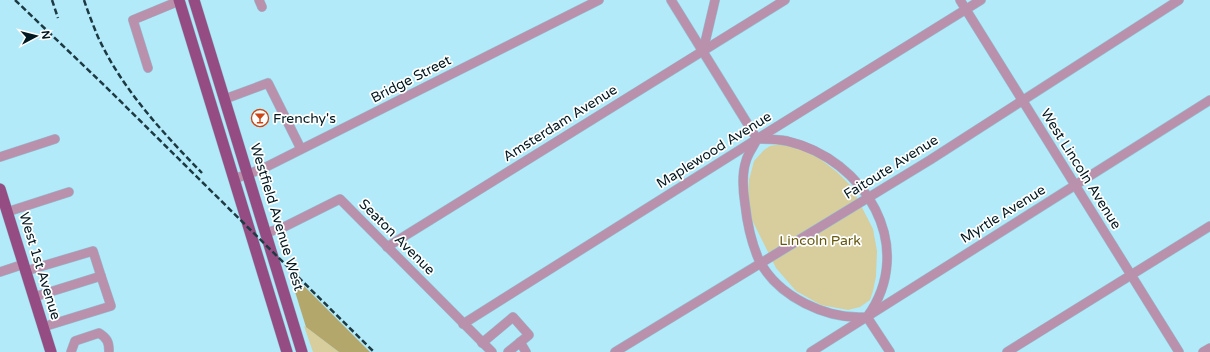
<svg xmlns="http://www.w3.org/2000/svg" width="1210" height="352" font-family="'Varela Round',sans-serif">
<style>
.green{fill:#d7cd9d}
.forest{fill:#b4a76b}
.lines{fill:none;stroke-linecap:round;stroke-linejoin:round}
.minor-casing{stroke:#92c4d3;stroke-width:10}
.major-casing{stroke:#92c4d3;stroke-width:12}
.minor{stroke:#ba91ad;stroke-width:9}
.major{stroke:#954c82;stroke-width:11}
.rail{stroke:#1d3a43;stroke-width:2.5;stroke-dasharray:6 3;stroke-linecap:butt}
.labels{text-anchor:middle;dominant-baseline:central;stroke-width:3.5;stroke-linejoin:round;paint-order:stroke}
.street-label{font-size:14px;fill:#001820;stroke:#fff}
.poi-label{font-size:14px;fill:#001820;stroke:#fff;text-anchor:start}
.park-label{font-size:14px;fill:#65570e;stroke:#fff}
</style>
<rect width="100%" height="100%" fill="#b2eafa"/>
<g class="green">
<path d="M781,144L796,146L819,158L837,172L851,186L873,229L877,251L876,276L873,291L870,300L860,307L848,310L821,305L796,291L776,268L751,218L748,199L749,180L754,161L764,150L770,146Z"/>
<path d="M304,326L306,327L339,352H313Z"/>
</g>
<path class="forest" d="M296,278L370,352H339L306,327L292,282Z"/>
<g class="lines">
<g class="minor-casing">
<g id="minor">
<path d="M259,0L262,7"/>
<path d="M671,0L757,139"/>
<path d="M960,0L1179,352"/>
<path d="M703,51L715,0"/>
<path d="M148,68L133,20L179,1"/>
<path d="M225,99L268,83L301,149"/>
<path d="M757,139C767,139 777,139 787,141C865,159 918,247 867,317C827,320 778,297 759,260C751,242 747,222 745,204C743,191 742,173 746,161C748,153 754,146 757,139Z"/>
<path d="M0,157L55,139"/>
<path d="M234,179L262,169L599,0"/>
<path d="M7,212L69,192"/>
<path d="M266,233L284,227L340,199L492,352"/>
<path d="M387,247L785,0"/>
<path d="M26,271L93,251L101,276"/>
<path d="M0,272L24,264"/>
<path d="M34,297L101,276L111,306L43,327"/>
<path d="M867,317L890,352"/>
<path d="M463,324L757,139L981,0"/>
<path d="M520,342L526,352"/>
<path d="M482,343L513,317L529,335L508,352"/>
<path d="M71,352L75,341L99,333C107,338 109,342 109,351"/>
<path d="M615,352L930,160L1179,0"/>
<path d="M811,352L1210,100"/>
<path d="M1007,352L1210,226"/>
<path d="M1203,352L1210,348"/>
</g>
</g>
<g class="major-casing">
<g id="major">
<path d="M179,0L287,352"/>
<path d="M194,0L302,352"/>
<path d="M0,189L51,352"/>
</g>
</g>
<use href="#minor" class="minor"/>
<use href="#major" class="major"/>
<g class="rail">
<path d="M15,0L105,86L374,352"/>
<path d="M52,0L58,18"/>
<path d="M84,0C88,12 93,25 98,37C122,89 163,133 202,173"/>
</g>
</g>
<defs>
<g id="bar-ring" transform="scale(0.9)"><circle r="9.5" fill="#fff" stroke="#cc4513" stroke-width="1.5"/><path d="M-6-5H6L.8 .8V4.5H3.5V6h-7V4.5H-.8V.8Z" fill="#cc4513"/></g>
</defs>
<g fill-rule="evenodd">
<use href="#bar-ring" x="260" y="118"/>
</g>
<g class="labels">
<g class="street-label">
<text transform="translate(411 79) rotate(-27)">Bridge Street</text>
<text transform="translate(560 123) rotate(-32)">Amsterdam Avenue</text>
<text transform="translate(714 150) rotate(-32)">Maplewood Avenue</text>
<text transform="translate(891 167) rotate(-32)">Faitoute Avenue</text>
<text transform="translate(1081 169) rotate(58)">West Lincoln Avenue</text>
<text transform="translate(1003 214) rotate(-32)">Myrtle Avenue</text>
<text transform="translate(277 217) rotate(73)">Westfield Avenue West</text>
<text transform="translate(397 237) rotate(45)">Seaton Avenue</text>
<text transform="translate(40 266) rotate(73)">West 1st Avenue</text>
</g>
<g class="poi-label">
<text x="273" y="118">Frenchy's</text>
</g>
<g class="park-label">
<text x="820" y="240">Lincoln Park</text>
</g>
</g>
<g transform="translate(36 36) rotate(83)" stroke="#ffffff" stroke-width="3" paint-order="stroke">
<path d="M0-3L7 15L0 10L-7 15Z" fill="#001820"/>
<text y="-6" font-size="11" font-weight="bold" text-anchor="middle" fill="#001820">N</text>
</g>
</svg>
